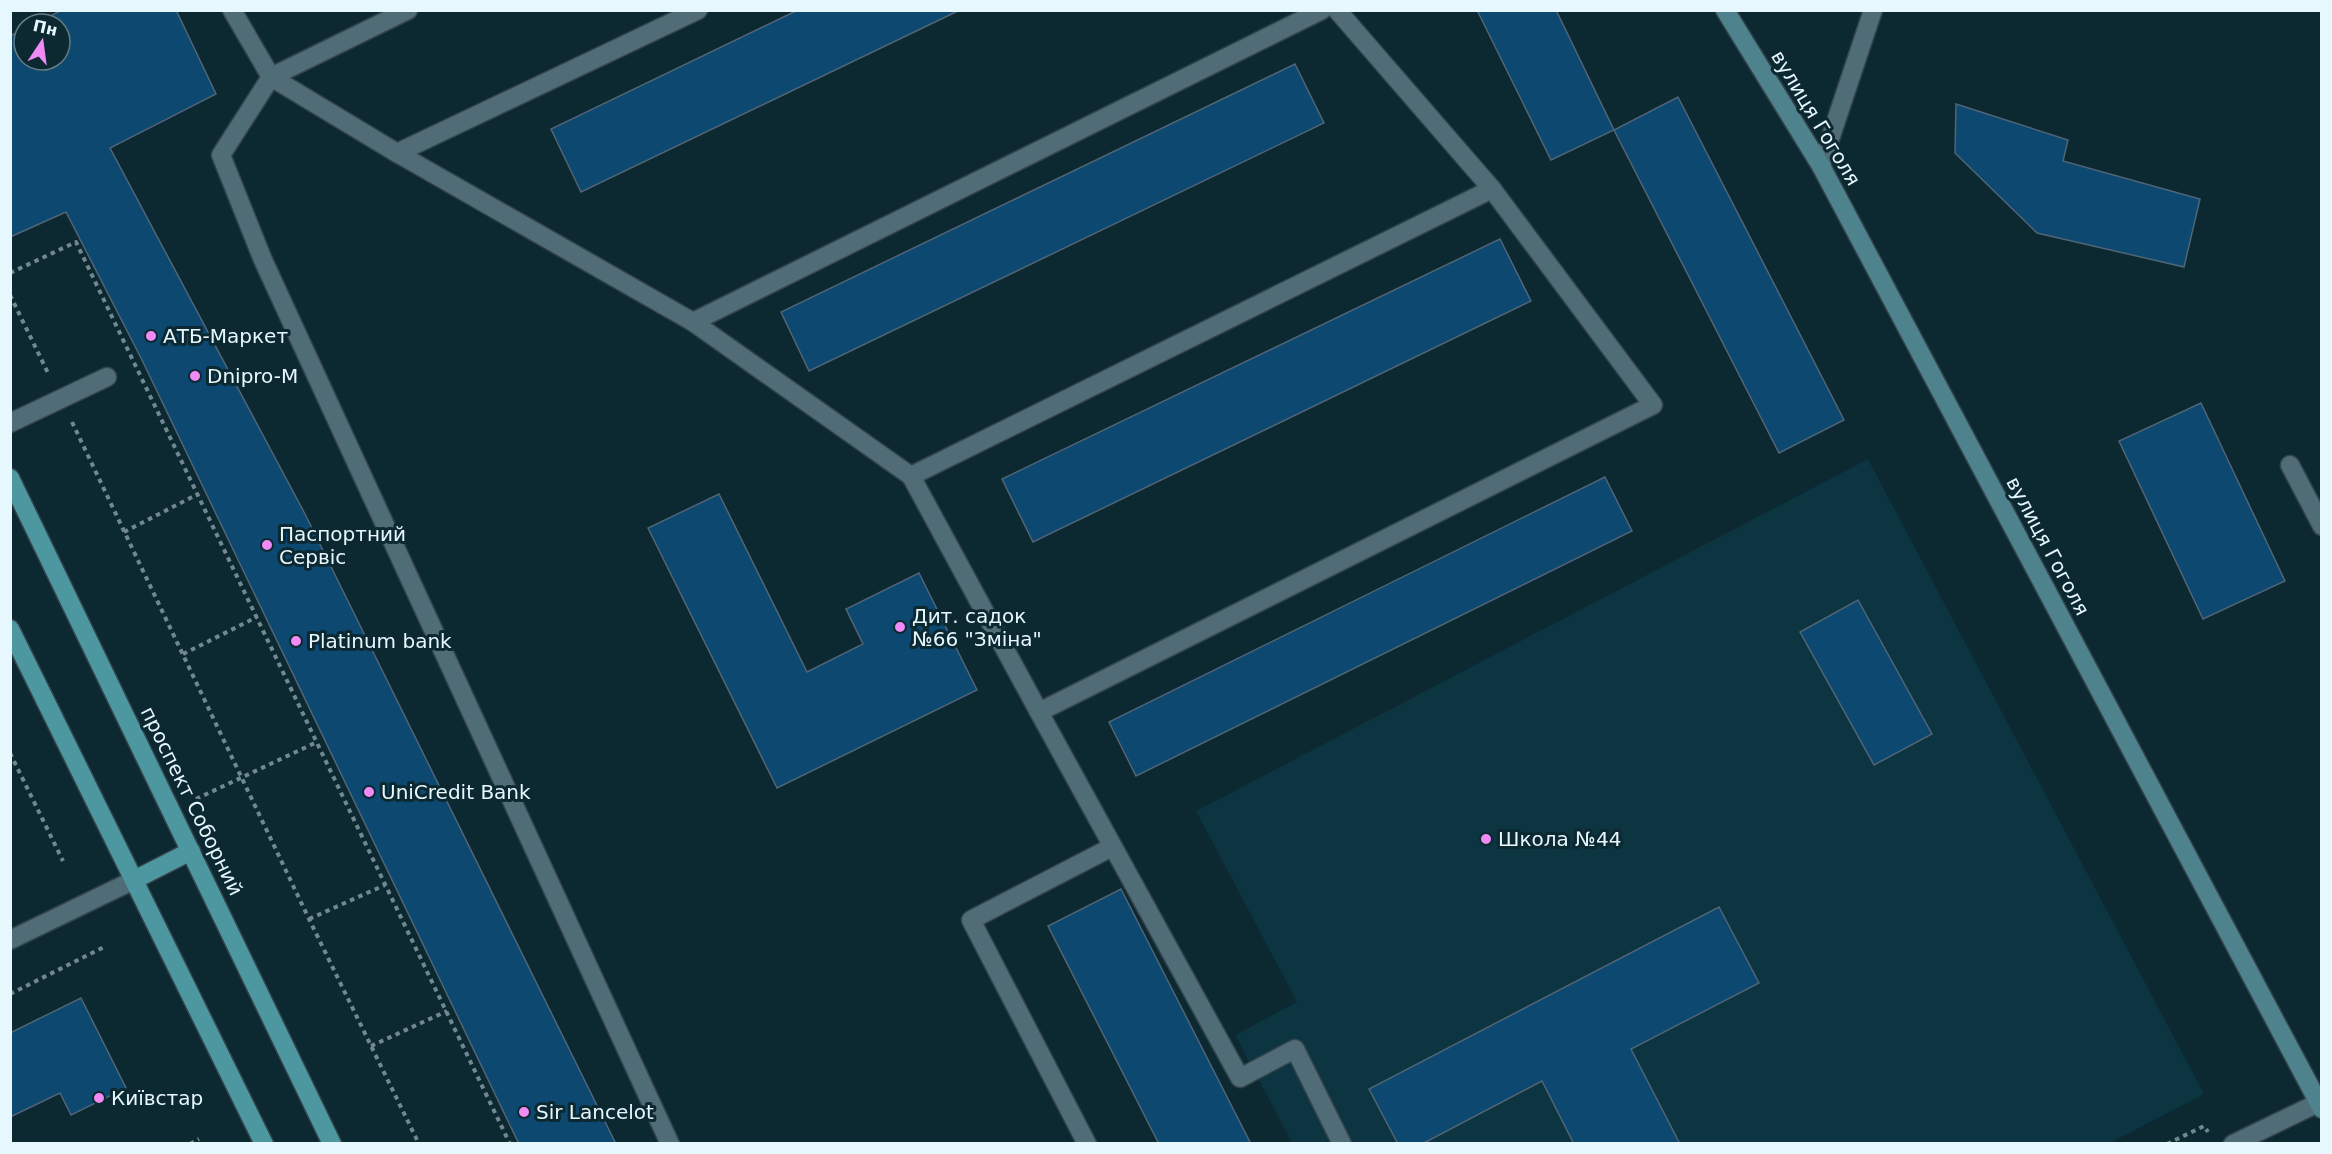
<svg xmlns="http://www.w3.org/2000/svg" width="2332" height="1154" font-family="'DejaVu Sans',sans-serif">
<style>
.built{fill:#0c3441}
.building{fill:#0c4870;stroke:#506576;stroke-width:1.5}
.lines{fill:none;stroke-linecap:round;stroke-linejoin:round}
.lane-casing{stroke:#33434b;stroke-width:21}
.street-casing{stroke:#33434b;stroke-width:21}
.secondary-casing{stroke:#33434b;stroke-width:21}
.primary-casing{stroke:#33434b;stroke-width:21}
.path{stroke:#728890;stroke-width:4;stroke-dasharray:4.5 4.5;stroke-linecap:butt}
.lane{stroke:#4f6c77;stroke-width:18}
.street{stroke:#4f6c77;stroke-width:18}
.secondary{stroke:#4e828c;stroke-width:18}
.primary{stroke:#4d97a1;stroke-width:18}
.poi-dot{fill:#f08bf5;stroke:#0c2831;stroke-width:2}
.labels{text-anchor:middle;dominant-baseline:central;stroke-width:6;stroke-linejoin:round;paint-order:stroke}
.street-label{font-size:20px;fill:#e7f7fe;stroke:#0c2831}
.poi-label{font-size:20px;fill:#e7f7fe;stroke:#0c2831;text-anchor:start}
</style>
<rect width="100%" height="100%" fill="#0c2831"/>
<path class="built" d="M1868,459L2204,1094L2110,1143H1292L1235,1035L1297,1002L1196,811Z"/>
<g class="building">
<path d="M62,10H176L216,94L110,148L305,514L616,1144H519L141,358L66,212L10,237V36L24,29V60H60V24H35Z"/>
<path d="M798,10H960L581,192L551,129Z"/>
<path d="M1477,10H1556L1614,130L1551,160Z"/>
<path d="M1295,64L1324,123L809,371L781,312Z"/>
<path d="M1678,97L1844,420L1779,453L1614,130Z"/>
<path d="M1956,104L2068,140L2063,161L2200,199L2184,267L2037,233L1955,153Z"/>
<path d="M1500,239L1531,301L1033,542L1002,479Z"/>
<path d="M2201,403L2285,581L2203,619L2119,441Z"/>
<path d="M1605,477L1632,531L1136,776L1109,722Z"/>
<path d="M719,494L807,672L863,644L846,609L919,573L977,690L777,788L648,528Z"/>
<path d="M1858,600L1932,734L1874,765L1800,632Z"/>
<path d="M1121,889L1251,1144H1159L1048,926Z"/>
<path d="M1719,907L1759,983L1631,1049L1680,1144H1574L1542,1081L1422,1144H1398L1369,1089Z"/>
<path d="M81,998L126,1088L71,1115L60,1093L10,1117V1033Z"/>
</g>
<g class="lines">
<g class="lane-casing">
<g id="lane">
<path d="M232,10L271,77L408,10"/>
<path d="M397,153L698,10"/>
<path d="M693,322L911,476L1492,189L1337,10"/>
<path d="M10,423L107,377"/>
<path d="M2290,465L2322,526"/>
<path d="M911,476L1039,712L1653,405L1492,189"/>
<path d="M1039,712L1240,1078L1295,1049L1342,1144"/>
<path d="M10,940L134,880"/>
<path d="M670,1144L263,260L221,155L271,77L397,153L693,322L1322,10"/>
<path d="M1087,1144L971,920L1112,847"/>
</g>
</g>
<g class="street-casing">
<g id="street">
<path d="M1821,166L1873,10"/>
<path d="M2233,1144L2318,1103"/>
</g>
</g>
<g class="secondary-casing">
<path id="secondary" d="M1725,10L1821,166L2322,1109"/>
</g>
<g class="primary-casing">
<g id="primary">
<path d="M10,478L332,1144"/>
<path d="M10,629L264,1144"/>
<path d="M134,880L191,851"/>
</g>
</g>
<g class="path">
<path d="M10,273L76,242L510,1144"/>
<path d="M10,295L49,375"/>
<path d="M72,422L309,919L419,1144"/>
<path d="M124,532L198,494"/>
<path d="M183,654L257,617"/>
<path d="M10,753L63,861"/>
<path d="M196,799L317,742"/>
<path d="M309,919L385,885"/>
<path d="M10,994L104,947"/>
<path d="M371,1046L447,1011"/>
<path d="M190,1144L199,1139"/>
<path d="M2167,1144L2204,1126L2208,1132"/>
</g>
<use href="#lane" class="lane"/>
<use href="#street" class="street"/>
<use href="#secondary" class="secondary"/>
<use href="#primary" class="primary"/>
</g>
<g class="poi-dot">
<circle cx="151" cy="336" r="6"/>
<circle cx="195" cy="376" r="6"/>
<circle cx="267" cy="545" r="6"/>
<circle cx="900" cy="627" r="6"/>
<circle cx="296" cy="641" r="6"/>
<circle cx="369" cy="792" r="6"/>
<circle cx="1486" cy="839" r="6"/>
<circle cx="99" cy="1098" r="6"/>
<circle cx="524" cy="1112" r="6"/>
</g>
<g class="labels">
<g class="street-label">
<text transform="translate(1816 118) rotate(59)">вулиця Гоголя</text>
<text transform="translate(2048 546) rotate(62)">вулиця Гоголя</text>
<text transform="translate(192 801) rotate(64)">проспект Соборний</text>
</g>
<g class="poi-label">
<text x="163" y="336">АТБ-Маркет</text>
<text x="207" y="376">Dnipro-M</text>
<text x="279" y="534">Паспортний<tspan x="279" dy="23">Сервіс</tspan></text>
<text x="912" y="616">Дит. садок<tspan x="912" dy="23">№66 "Зміна"</tspan></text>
<text x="308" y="641">Platinum bank</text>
<text x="381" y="792">UniCredit Bank</text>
<text x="1498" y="839">Школа №44</text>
<text x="111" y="1098">Київстар</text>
<text x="536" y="1112">Sir Lancelot</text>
</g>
</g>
<rect width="2332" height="1154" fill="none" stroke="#e7f7fe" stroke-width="24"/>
<g transform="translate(42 42) rotate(13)"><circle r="28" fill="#0c2831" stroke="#647b83" stroke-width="1.5"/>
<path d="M0-4.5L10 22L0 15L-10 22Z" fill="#f08bf5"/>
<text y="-9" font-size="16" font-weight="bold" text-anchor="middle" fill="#e7f7fe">Пн</text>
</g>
</svg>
